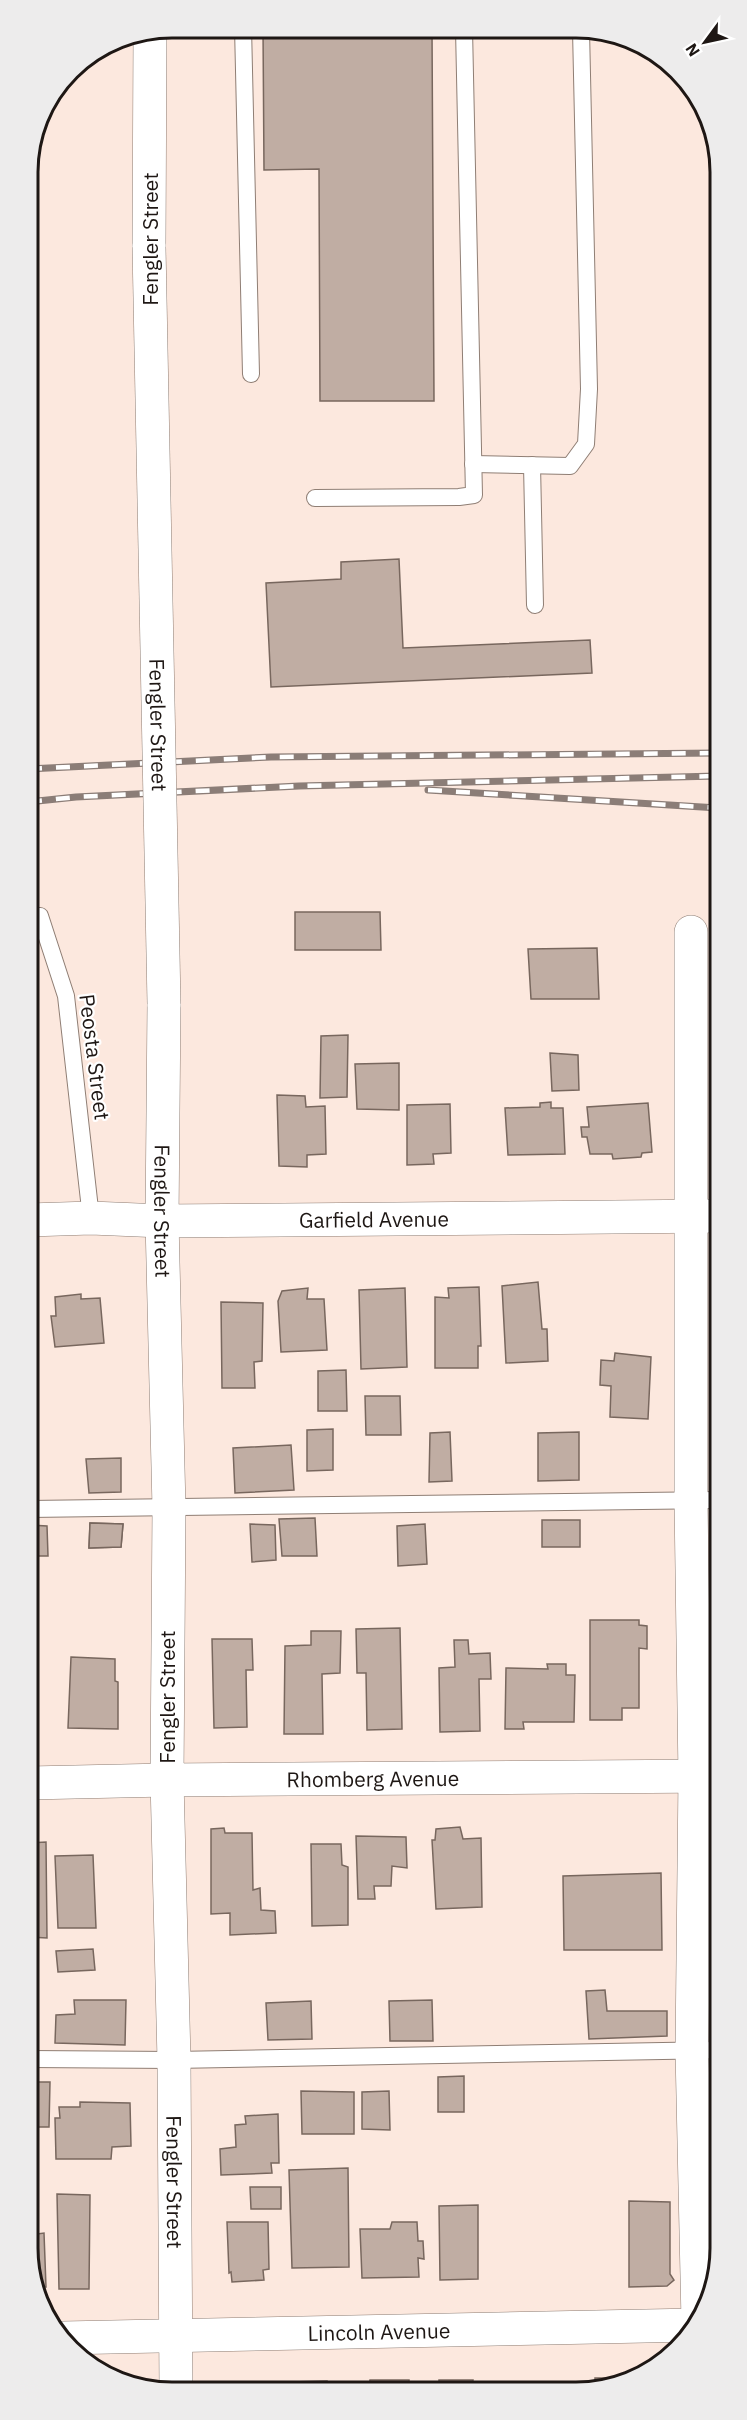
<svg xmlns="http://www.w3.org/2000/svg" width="747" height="2420" font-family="'IBM Plex Sans',sans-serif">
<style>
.building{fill:#c0ada3;stroke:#78675e;stroke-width:1.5}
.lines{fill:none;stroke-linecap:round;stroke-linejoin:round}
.service-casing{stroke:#8f7e74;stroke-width:18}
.minor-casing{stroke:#8f7e74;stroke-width:34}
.tertiary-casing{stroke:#8f7e74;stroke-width:34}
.secondary-casing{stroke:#8f7e74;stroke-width:34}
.service{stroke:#fff;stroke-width:16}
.minor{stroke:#fff;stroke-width:33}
.tertiary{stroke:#fff;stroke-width:33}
.secondary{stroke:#fff;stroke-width:33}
.rail-casing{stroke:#8b7d77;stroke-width:7}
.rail{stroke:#fff;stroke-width:4.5;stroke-dasharray:14;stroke-linecap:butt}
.secondary-bridge-casing{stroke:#8f7e74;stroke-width:34;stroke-linecap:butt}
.secondary-bridge{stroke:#fff;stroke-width:33}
.labels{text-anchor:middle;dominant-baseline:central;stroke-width:4.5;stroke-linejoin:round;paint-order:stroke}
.street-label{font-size:21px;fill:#1e1714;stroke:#fff}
.rim{fill:none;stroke:#1e1714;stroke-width:3}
</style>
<rect width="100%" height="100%" fill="#fce8de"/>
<g class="building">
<path d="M263,28L432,29L434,401H320L319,169L264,170Z"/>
<path d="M399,559L403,648L590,640L592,673L271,687L266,583L341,579V562Z"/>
<path d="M295,912H380L381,950H295Z"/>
<path d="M597,948L599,999H531L528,949Z"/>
<path d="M348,1035L347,1097L320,1098L321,1036Z"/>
<path d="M550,1053L578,1055L579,1090L552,1091Z"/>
<path d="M399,1063V1110L357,1109L355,1064Z"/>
<path d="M277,1095L305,1096L306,1107L325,1106L326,1154L307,1155V1167L279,1166Z"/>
<path d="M551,1102V1108H563L565,1154L508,1155L505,1108L540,1107V1103Z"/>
<path d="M648,1103L652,1152L642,1153L641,1157L613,1159L612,1154H590L587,1137H582L581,1127H589L587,1107Z"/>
<path d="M450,1104L451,1153L433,1154L434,1164L407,1165V1105Z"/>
<path d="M538,1282L542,1329H547L548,1361L506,1363L502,1286Z"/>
<path d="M479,1287L481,1346H478V1368H435V1297L449,1298L448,1288Z"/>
<path d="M308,1288L307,1299H324L327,1350L281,1352L278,1301L282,1291Z"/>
<path d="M405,1288L407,1367L361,1369L359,1290Z"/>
<path d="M81,1294V1299L100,1298L104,1343L55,1347L51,1316H56L55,1297Z"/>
<path d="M221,1302L263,1303L262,1361L254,1362L255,1388H222Z"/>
<path d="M615,1353L651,1357L648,1419L610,1417L611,1386L600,1385L601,1360L614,1361Z"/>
<path d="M346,1370L347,1411H318V1371Z"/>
<path d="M365,1396H400L401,1435H366Z"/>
<path d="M333,1429V1470L307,1471V1430Z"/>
<path d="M450,1432L452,1481L429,1482L430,1433Z"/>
<path d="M579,1432V1480L538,1481V1433Z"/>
<path d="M291,1445L294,1490L235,1493L233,1448Z"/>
<path d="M121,1458V1492L89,1493L86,1459Z"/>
<path d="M715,1512H719V1549H714Z"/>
<path d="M315,1518L317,1556H282L279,1519Z"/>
<rect x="542" y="1520" width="38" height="27"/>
<path d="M90,1523L123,1524L121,1547L89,1548Z"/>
<path d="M90,1523L123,1524L121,1547L89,1548Z"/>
<path d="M250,1524L275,1525L276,1560L252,1562Z"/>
<path d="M425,1524L427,1564L398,1566L397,1526Z"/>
<path d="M29,1525L47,1526L48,1556H29Z"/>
<path d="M590,1620H639V1625L647,1626V1649L639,1648V1708H622V1720H590Z"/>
<path d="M400,1628L402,1729L367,1730L366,1673H357L356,1629Z"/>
<path d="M311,1631H341L340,1673L322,1674L323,1734H284L285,1646L311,1645Z"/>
<path d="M212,1639H252L253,1670H246L247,1727L214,1728Z"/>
<path d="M454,1640H468L469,1654L490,1653L491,1679H479L480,1731L440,1732L439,1668L455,1667Z"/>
<path d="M71,1657L115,1659V1681L118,1682V1729L68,1728Z"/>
<path d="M547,1664H566V1675H575L574,1722H523L524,1729H505L506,1668L548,1669Z"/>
<path d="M460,1827L463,1839L481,1838L482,1907L436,1909L432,1840H435L436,1829Z"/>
<path d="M224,1828L225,1833H252L253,1890L260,1888L261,1910L275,1911L276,1933L230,1935V1913L211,1914V1829Z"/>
<path d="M356,1836L406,1837L407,1868L392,1866L391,1886H374L375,1899H358Z"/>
<path d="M46,1842L47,1938L29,1937V1843Z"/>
<path d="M311,1844H341L342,1865L348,1867V1925L312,1926Z"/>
<path d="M93,1855L96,1928H58L55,1856Z"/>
<path d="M661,1873L662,1950H564L563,1876Z"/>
<path d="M93,1949L95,1970L58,1972L56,1951Z"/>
<path d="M605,1990L607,2011H667V2036L589,2039L586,1991Z"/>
<path d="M74,2000H126L125,2045L55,2043L56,2015L75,2014Z"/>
<path d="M432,2000L433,2041H390L389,2001Z"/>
<path d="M311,2001L312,2039L268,2040L266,2003Z"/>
<path d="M464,2076V2112H438V2077Z"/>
<path d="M29,2082H50L49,2127H30Z"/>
<path d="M301,2091L354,2092V2134H302Z"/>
<path d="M389,2091L390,2130L362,2129V2092Z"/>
<path d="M80,2102L130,2103L131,2146L112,2147L111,2159H56L55,2118H60L59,2107H80Z"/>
<path d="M278,2114L279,2163H271L272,2173L221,2175L220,2149L236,2147L235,2125L246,2124L245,2116Z"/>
<path d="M348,2168L349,2267L292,2268L289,2170Z"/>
<path d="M250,2187H281V2209H251Z"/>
<path d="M57,2194L90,2195L89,2289H59Z"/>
<path d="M629,2201L670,2202V2274L674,2280L667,2286L629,2287Z"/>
<path d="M478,2205V2279L440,2280L439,2206Z"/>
<path d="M227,2222H268L269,2269L263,2270L264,2280L232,2282L231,2272L229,2273Z"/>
<path d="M392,2222H417L418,2241H423L424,2259L418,2258L419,2277L362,2278L360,2229H390Z"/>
<path d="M44,2233L46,2287H36L30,2276V2235Z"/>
<path d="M595,2378H636L603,2390H595Z"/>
<path d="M370,2380H409V2390H369Z"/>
<path d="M439,2380H473L472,2390H439Z"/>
<path d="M327,2381V2390H290V2382Z"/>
<path d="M219,2384H254L255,2390H219Z"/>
</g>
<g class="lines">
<g class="service-casing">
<g id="service">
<path d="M243,27L251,374"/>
<path d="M27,190L29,155"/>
<path d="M473,464L570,466L586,444L589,389L581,30"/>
<path d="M532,465L535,605"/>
<path d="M315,498L459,497L474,495L464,29"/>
<path d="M28,917L40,916L66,996L91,1218"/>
<path d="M29,1509L719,1500"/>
<path d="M29,2059L174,2060L719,2050"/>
</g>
</g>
<g class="minor-casing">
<g id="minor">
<path d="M691,932V1501L695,1776L692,2051L698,2321"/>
<path id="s1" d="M29,1220L91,1218L162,1221L719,1216"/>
<path id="s2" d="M167,1780L174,2060L176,2390"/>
<path id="s3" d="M63,2338L696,2325"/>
</g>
</g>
<g class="tertiary-casing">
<path id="tertiary" d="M29,1783L167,1780"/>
</g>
<g class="secondary-casing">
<g id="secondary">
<path d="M149,247L150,31"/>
<path id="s4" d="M164,1004L162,1221L169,1508L167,1780L719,1776"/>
</g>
</g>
<use href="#service" class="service"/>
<use href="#minor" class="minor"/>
<use href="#tertiary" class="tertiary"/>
<use href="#secondary" class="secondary"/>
<g class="rail-casing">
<g id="rail">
<path d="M28,769L271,757L718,753"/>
<path d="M428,790L718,808"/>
<path d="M28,802L76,797L299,786L718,776"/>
</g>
</g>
<use href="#rail" class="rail"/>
<g class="secondary-bridge-casing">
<g id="secondary-bridge">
<path id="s5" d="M149,247L164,1004"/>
</g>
</g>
<use href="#secondary-bridge" class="secondary-bridge"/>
</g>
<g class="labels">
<g class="street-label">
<text transform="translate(150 239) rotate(-90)">Fengler Street</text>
<text stroke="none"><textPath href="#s5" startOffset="478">Fengler Street</textPath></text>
<text transform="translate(95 1057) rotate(83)">Peosta Street</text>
<text stroke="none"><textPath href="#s4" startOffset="207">Fengler Street</textPath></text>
<text stroke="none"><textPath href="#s1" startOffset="345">Garfield Avenue</textPath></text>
<text transform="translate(167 1697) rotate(-90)">Fengler Street</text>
<text stroke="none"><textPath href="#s4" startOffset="982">Rhomberg Avenue</textPath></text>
<text stroke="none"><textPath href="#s2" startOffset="402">Fengler Street</textPath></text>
<text stroke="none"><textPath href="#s3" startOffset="316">Lincoln Avenue</textPath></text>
</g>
</g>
<path d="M0 0H747V2420H0ZM172 38H576A134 134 0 0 1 710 172V2248A134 134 0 0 1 576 2382H172A134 134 0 0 1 38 2248V172A134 134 0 0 1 172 38Z" fill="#edecec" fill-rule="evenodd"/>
<path class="rim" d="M172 38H576A134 134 0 0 1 710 172V2248A134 134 0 0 1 576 2382H172A134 134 0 0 1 38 2248V172A134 134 0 0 1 172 38Z"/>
<g transform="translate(705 42) rotate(237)" stroke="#ffffff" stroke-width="4.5" paint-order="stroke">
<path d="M0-4.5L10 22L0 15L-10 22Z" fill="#1e1714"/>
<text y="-9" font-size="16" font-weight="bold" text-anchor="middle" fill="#1e1714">N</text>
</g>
</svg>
